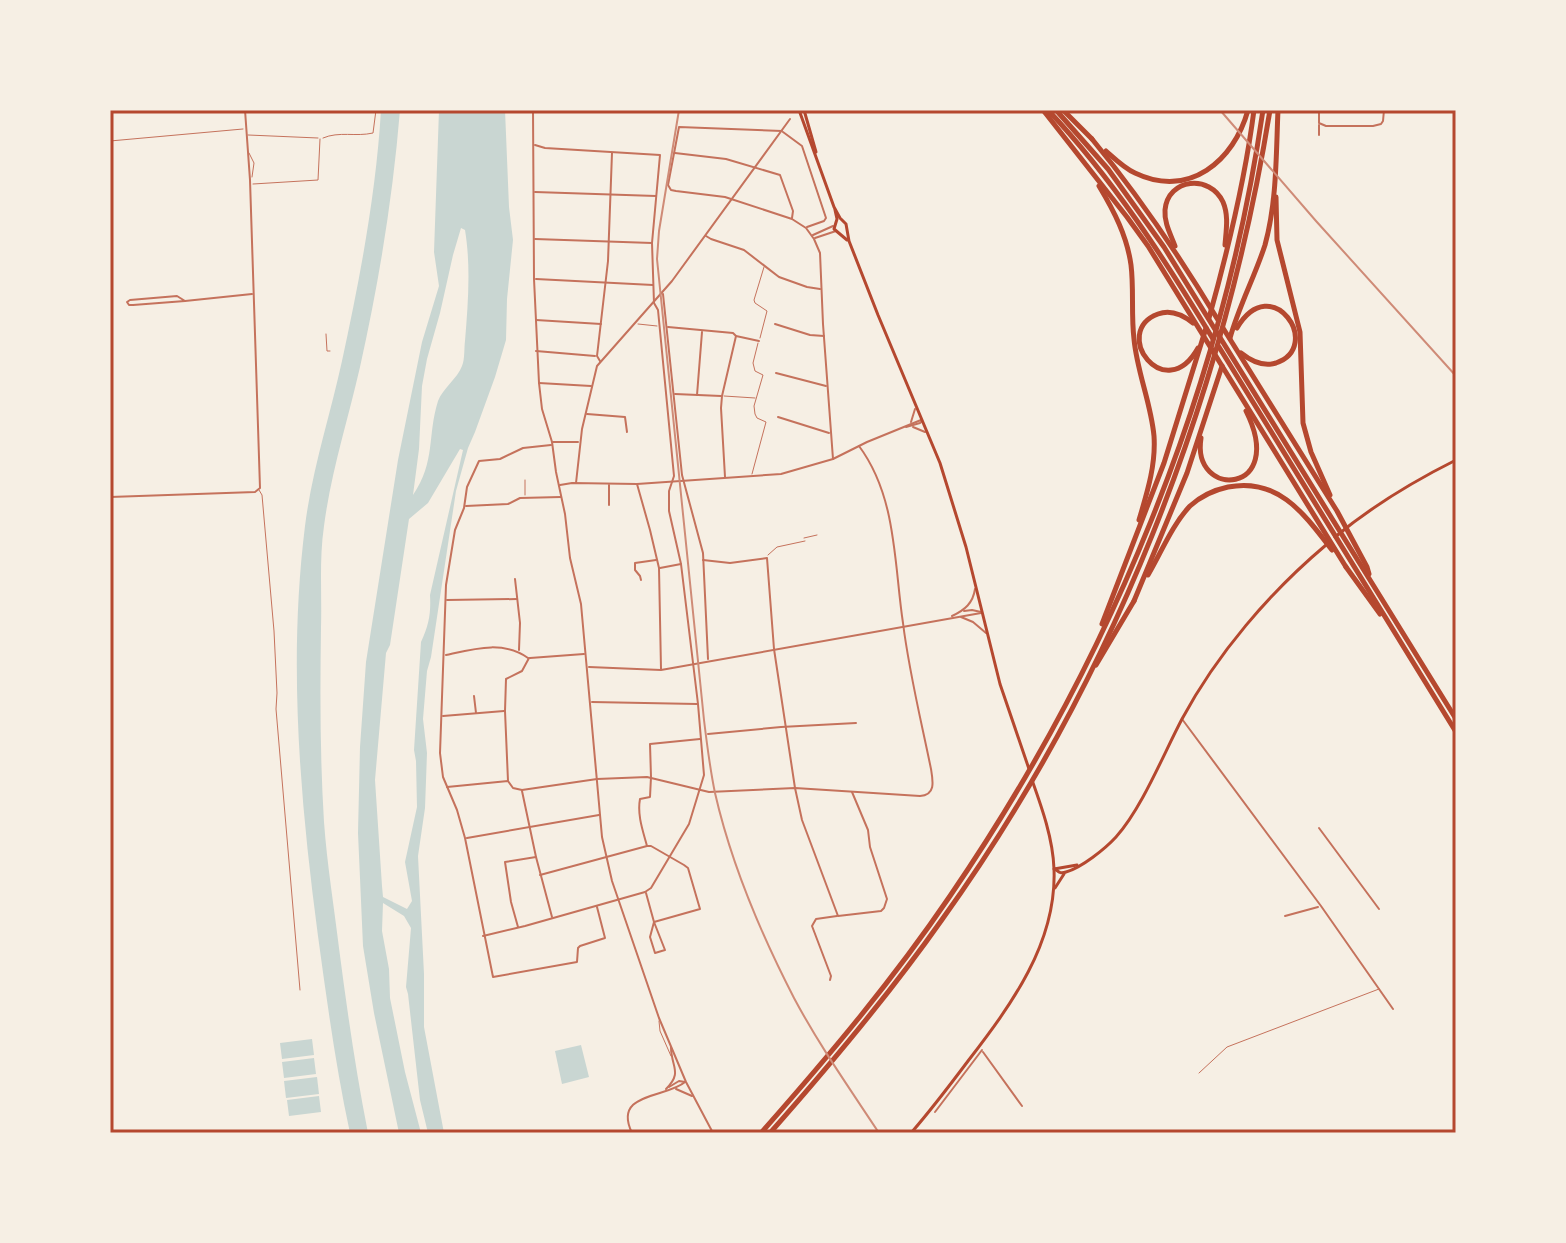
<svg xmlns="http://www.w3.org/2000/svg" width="1566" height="1243" font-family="'Noto Sans',sans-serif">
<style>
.water{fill:#c9d6d2;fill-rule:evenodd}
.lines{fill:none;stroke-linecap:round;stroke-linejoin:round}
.service{stroke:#c5725c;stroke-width:1}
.pedestrian{stroke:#c5725c;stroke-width:1}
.minor{stroke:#c5725c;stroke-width:2}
.tertiary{stroke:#c5725c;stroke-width:2}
.secondary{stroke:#b5482f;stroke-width:3}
.motorway{stroke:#b5482f;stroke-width:5}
.rail{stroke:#cf8b77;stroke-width:2}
.neatline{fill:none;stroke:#b5482f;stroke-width:3}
</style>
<rect width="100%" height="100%" fill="#f6efe4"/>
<g class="water">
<path d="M381,110H400C393,196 379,282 360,367C348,420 331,472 324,526C319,560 322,594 321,628C320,693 320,757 324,822C327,864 334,906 339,948C347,1010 356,1072 368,1133H350C336,1068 327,1002 318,936C300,800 288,663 305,526C312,470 330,416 342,361C360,278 376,194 381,110Z"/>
<path d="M439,110H505L509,207L513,240L507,299L506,340L495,377L475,432L468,448L456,491L431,657L427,671L423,719L427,753L425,808L418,856L424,974V1027L444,1133H428L420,1100L408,994L406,987L411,928L404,916L383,903L382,931L389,969L390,998L405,1072L421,1133H399L374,1013L363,946L358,833L360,747L366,662L398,460L422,342L439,286L434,252ZM461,228L465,230C471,266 468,305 465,341C464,348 465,359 462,366C457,379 443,388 438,401C427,436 436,461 413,495L419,449L422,386L427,359L440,313L453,255ZM460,449L463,450L430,595C431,613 429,625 421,642L414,750L416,761L417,807L405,862L412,901L407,909L383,897L382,886L375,780L386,653L390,645L409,519L428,503Z"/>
<path d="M312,1039L314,1055L282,1059L280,1043Z"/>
<path d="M581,1045L589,1077L562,1084L555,1051Z"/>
<path d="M314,1058L316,1074L284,1078L282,1062Z"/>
<path d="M317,1077L319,1094L286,1098L284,1081Z"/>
<path d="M319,1096L321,1112L289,1116L287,1100Z"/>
</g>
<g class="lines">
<g class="service">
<path d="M248,135L318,138"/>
<path d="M323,138C339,131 356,137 373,133L376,110"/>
<path d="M110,141L243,129"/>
<path d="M249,153L254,163L252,177"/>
<path d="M253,184L318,180L320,139"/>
<path d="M638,324L657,326"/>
<path d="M760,338L767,311L755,303L754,300L764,267"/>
<path d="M724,396L755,398"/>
<path d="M752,474L766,422L757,418L755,414L754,406L763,375L755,371L753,363L758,343"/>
<path d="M525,480V495"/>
<path d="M259,490L262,495L274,631L277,693L276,709L300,990"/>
<path d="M804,538L817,535"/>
<path d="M768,555L777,547L805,541"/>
<path d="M659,1021L660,1031L671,1056"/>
<path d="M1199,1073L1227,1047L1379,989"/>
</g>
<path class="pedestrian" d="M326,334L327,351H330"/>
<g class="minor">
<path d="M1319,110V123L1326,126H1373L1381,124L1383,121L1384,110"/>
<path d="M782,131L679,127L668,185L671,190L676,191L725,197L792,219L806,228L814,239L820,253L823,324L833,459"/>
<path d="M783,132L802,146L826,218L824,221L807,227"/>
<path d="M1319,135V125"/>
<path d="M675,153L726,159L780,175L793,211L792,218"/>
<path d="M535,192L656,196"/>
<path d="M813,235L833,226"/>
<path d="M706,236L711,239L744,250L779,277L807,287L820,289"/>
<path d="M815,238L836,231"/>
<path d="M535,239L652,243"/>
<path d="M536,279L653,285"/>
<path d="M663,294L682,475L703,553L708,659"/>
<path d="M177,296L185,301L133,305H129L127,302L130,300Z"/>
<path d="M185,301L252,294"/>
<path d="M536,320L601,324"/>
<path d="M775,324L810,335L824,336"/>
<path d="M668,327L733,333L736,336L759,341"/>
<path d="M536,351L595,356"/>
<path d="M600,361L597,356L608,261L612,153"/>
<path d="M776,373L826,386"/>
<path d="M539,383L591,386"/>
<path d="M675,394L721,396"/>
<path d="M697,395L702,332"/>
<path d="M587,414L625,417L627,432"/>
<path d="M778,417L829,433"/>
<path d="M911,422L915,409"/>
<path d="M906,427L920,423L922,421"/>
<path d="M913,427L925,432"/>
<path d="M553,442H578"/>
<path d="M551,445L523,448L500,459L479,461L467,487L464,508L455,530L446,585L440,753L443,777L457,810L465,838L493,977L577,962L578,948L580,946L605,938L597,907"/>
<path d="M725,477L721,408L722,396L736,336"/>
<path d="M576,483L582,429L597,366L672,281L790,119"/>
<path d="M637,484L650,530L659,568L661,669"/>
<path d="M560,485L572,483L637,484L781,474L833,459L867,442L921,420"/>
<path d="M609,485V505"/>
<path d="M110,497L255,492L260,488L250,180L245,110"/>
<path d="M466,506L508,504L520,498L561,497"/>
<path d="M703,560L730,563L767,558L774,649L795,788L802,820L838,916L881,911L884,908L887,899L870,847L868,830L852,792"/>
<path d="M660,568L681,564"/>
<path d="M515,579L520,623L519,650"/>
<path d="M641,580L640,576L635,570V563L656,560"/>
<path d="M447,600L517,599"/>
<path d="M964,611L972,610L981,612"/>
<path d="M952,616C965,610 973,603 975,589"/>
<path d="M961,617L973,622L986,633"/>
<path d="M446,655C473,649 503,640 528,658"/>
<path d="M530,658L584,654"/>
<path d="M589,667L661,670L981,613"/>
<path d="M474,696L476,713"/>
<path d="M592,702L697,704"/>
<path d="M443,716L504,711"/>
<path d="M1182,719L1321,906L1393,1009"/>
<path d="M708,734L781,727L856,723"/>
<path d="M508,781L505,711L506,679L522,671L529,658"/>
<path d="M447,787L508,781L513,788L522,790L597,779L647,777L709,792L795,788L920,796C936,795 933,781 931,769C921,720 909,672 903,623C894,564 897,497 859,446"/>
<path d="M522,791L536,857L552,917"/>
<path d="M1319,828L1379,909"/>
<path d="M467,838L599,815"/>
<path d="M647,846C643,831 637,815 640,799L650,797L651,777L650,744L700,739"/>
<path d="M540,875L647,846H651L684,865L688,868L700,909L654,922L665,950L655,953L650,937L654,922L646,893"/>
<path d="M1285,916L1318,907"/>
<path d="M518,927L511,902L505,862L536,857"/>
<path d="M483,936L525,926L645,892L651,888L689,824L704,775L698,704L681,564L669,511V491L674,476L658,310L654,303L652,243L660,155L545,148L535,145"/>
<path d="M830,980L831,976L812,926L816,919L837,916"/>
<path d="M983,1052L1022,1106"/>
<path d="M669,1087L679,1081L685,1082"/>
<path d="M666,1089C683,1072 671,1067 671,1047"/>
<path d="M676,1089L692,1096"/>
<path d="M935,1112L982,1050"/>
<path d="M632,1133C612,1092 667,1098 685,1082"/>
</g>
<path class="tertiary" d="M533,110L534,279L539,383L542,409L552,442L556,472L565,514L570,558L581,604L602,837L612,881L659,1018L686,1082L713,1133"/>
<g class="secondary">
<path d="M799,110L834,207L840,218L846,224L849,241L878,315L940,463L966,547L1000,684L1029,769"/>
<path d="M804,110L816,152"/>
<path d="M835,210L837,219L834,229L847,240"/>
<path d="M1335,537C1371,507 1414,481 1456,460"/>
<path d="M1054,869L1077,865"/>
<path d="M1055,869C1059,872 1060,874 1066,872C1081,868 1105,849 1116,837C1142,808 1163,755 1182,719C1217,654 1269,593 1326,545"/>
<path d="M1055,888L1064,874"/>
<path d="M911,1133C931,1110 950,1085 968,1061C1011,1005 1057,943 1054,869C1053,839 1042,808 1032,780"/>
</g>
<g class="motorway">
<path d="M1043,110L1127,217L1148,246L1346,567"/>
<path d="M1048,110C1113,179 1164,258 1213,339"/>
<path d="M1056,110L1108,169L1164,247L1456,719"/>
<path d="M1063,110L1092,139"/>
<path d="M1092,139C1139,196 1180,257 1218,320"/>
<path d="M1106,151C1115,159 1124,168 1135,173C1189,199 1234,161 1248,110"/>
<path d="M1099,186C1114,211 1127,236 1131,265C1134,289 1131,314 1134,339C1137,372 1151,403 1154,436C1156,465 1147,493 1139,520"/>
<path d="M1276,197L1277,240L1300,332L1303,423L1311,452L1330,495"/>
<path d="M1175,246C1171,235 1164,223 1165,210C1168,178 1210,174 1223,202C1229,216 1226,231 1225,245"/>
<path d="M1209,318C1228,250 1245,180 1254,110"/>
<path d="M1193,323C1183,315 1171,309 1158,314C1110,332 1165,407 1198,348"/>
<path d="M1223,328L1337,511L1367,567L1369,574"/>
<path d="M1237,328C1272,269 1324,347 1276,363C1263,367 1251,361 1241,353"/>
<path d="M1230,338C1239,306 1255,276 1265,245C1277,201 1276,155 1278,110"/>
<path d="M1219,347L1456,732"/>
<path d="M1201,438C1191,500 1288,495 1246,411"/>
<path d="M1346,567L1380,614"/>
<path d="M1148,575C1161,553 1172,525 1190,506C1201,496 1214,490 1228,487C1279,477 1305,515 1332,550"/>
<path d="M1134,601L1187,473L1222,366"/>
<path d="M1102,624L1164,463L1206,328"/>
<path d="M1096,665L1134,601"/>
<path d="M761,1133C828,1057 893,980 950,896C1110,662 1222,391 1263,110"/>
<path d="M770,1133C830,1065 889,995 941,921C1113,682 1223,400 1270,110"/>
</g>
<g class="rail">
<path d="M679,110L659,231L657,259L704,720C707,745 710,769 715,793C731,863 761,934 794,998C819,1045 850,1089 879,1133"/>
<path d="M1220,110L1316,221L1456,376"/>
</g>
</g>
<rect width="1566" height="1243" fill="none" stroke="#f6efe4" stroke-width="224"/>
<rect x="112" y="112" width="1342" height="1019" class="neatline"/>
</svg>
